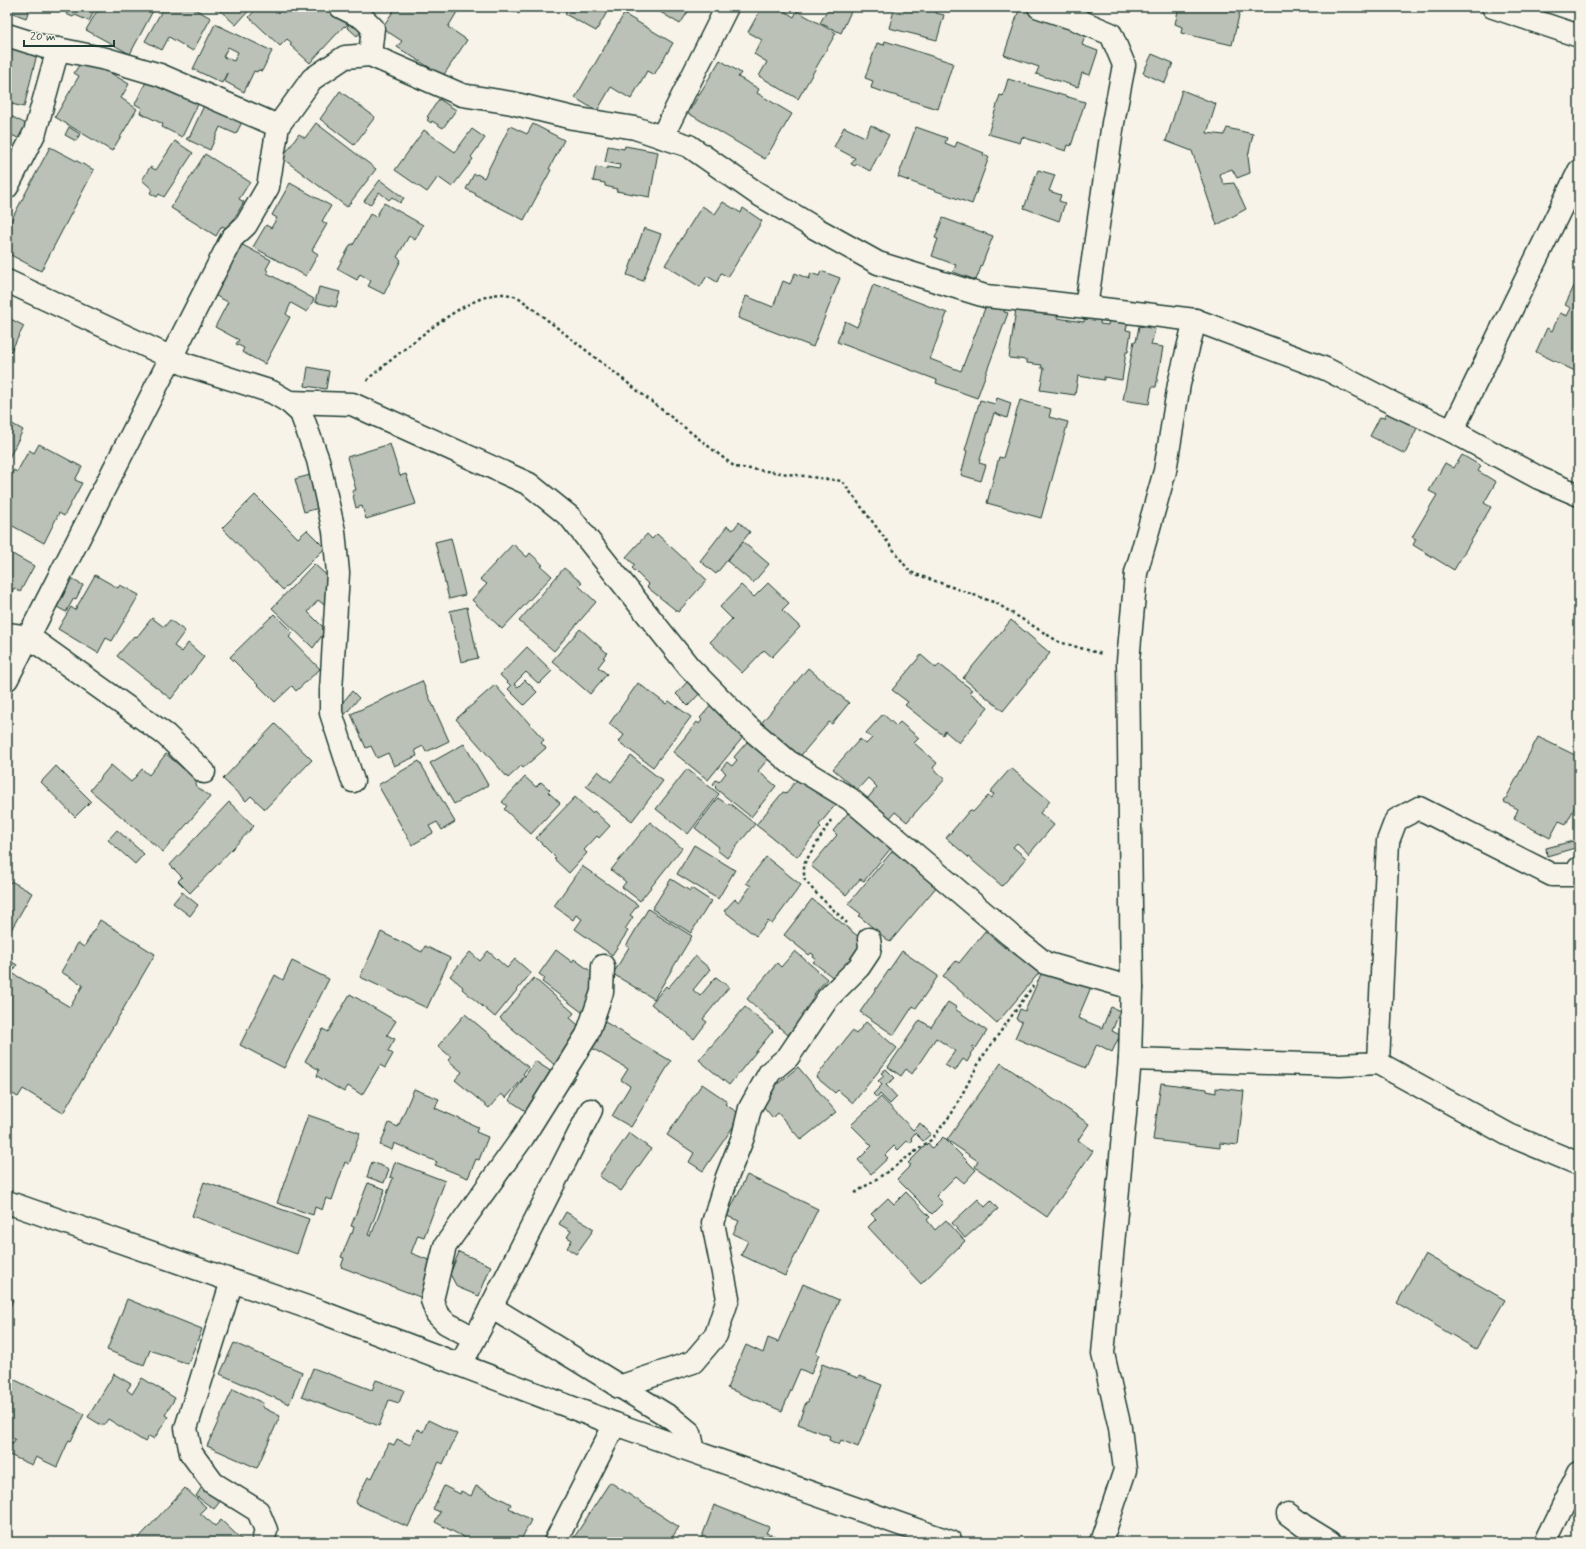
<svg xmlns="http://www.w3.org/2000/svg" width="1586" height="1549" font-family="Mynerve,sans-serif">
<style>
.building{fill:#bbc1b6;stroke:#1f3d34;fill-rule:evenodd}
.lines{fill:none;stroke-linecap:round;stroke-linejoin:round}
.minor-casing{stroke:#1f3d34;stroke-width:25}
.major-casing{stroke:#1f3d34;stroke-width:25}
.path{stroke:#1f3d34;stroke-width:2.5;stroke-dasharray:3 3;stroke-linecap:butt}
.minor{stroke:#f7f3e8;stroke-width:22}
.major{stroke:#f7f3e8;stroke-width:22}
</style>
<rect width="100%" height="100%" fill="#f7f3e8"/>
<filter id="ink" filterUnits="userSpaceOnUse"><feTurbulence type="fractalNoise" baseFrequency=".025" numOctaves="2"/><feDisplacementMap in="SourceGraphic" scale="8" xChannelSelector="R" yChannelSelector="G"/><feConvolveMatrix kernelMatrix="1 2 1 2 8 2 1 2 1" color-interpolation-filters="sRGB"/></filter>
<g filter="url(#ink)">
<g class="building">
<path d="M7,7H30L26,18L7,11Z"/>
<path d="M56,7H96L89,21L75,15L73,17L66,14L67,12Z"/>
<path d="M102,7H155L130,54L86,30L97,11L99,12Z"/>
<path d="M164,7H191L211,18L193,51L169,37L162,50L145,41Z"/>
<path d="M216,7H252L236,25Z"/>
<path d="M258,7H330L348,24L345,27L344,26L310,63L290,45L292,43L287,39L280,46L249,17Z"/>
<path d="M396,7H460L448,27L467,40L443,76L397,47L402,41L382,28Z"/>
<path d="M505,7H523L519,14Z"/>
<path d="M559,7H610L596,31L565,14L567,12Z"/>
<path d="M652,7H691L680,24Z"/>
<path d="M762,7H778L794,17L797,11L836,33L798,99L759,76L767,62L754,54L762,40L748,32Z"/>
<path d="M829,7H853L841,33L820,23Z"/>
<path d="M895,7H937L936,13L944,15L937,40L889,28Z"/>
<path d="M1020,7L1078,24L1086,33L1082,45L1098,51L1090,75L1082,73L1078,87L1036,74L1039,67L1004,55Z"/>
<path d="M1179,7H1241L1232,45L1181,33L1182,27L1175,24Z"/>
<path d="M624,14L673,43L654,75L647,71L631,99L611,87L597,111L575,98Z"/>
<path d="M352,21L362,30L357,36L347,27Z"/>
<path d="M215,24L272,51L262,71L258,70L257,72L254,71L244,92L224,81L227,73L222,83L193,69ZM228,47L238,52L234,61L223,57Z"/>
<path d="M885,41L953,63L938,109L871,88L873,81L865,78L877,43L884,45Z"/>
<path d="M7,43L38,50L24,107L7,103Z"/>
<path d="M1152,54L1173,63L1165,83L1143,73Z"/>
<path d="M84,57L129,84L121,98L137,109L112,151L55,117L79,76L74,73Z"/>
<path d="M720,60L741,73L738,77L759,89L757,93L792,114L765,159L688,113Z"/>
<path d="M1008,79L1085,102L1071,146L1068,145L1066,151L1022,137L1020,143L988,134L1000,95L1003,96Z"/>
<path d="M147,80L198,104L182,137L162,127L163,124L140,113L142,108L135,104Z"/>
<path d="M1182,90L1216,104L1207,133L1224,135L1227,128L1253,134L1248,157L1250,173L1237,178L1232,169L1219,174L1224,184L1234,183L1246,209L1217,225L1192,151L1166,141Z"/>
<path d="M340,91L375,117L354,145L320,119Z"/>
<path d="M207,99L245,116L236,134L220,127L210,150L186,139L188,137L189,138Z"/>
<path d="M439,99L456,110L443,128L432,121L431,123L427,120L429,118L427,117Z"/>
<path d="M7,114L28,125L20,139L7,133Z"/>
<path d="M316,123L376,169L347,207L282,158L299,134L305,138Z"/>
<path d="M533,124L564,140L549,169L551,170L524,220L475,195L476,194L466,189L474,174L476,175L477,174L484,178L510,126L527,134Z"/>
<path d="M871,125L889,135L870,171L857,164L855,166L851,164L855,158L834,147L844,127L865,137Z"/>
<path d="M69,127L80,134L76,141L65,135Z"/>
<path d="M916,127L947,138L945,143L955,147L957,142L984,153L983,155L989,157L972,204L898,177Z"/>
<path d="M472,129L485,138L471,157L473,159L452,187L438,177L427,192L395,170L424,130L455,152Z"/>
<path d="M175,141L193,153L164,197L159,194L157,197L150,193L152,189L142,180L150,167L156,170Z"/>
<path d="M608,146L624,149L625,146L658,152L650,197L616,191L617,189L605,186V183L593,181L596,167L607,169V167L619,169L620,165L605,162Z"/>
<path d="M50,147L94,170L41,271L7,253V228Z"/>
<path d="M205,154L250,182L239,199L244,202L228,229L222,226L216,236L171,208Z"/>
<path d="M1038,170L1055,175L1049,191L1061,195L1059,201L1065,203L1059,221L1024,208Z"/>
<path d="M380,180L404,198L400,203L392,197L389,200L379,192L370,205L364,201Z"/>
<path d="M290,183L331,206L322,221L327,224L312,250L318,254L306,276L253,247L266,225L271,228L277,218L272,215Z"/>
<path d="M723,202L741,213L743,208L762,221L728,277L721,273L717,282L707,276L700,287L665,265L702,206L715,214Z"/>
<path d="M384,203L423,225L415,240L409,236L397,257L401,260L384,294L368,286L371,281L360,274L357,280L337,269L351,244L353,245L370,214L376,217Z"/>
<path d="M943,218L993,236L976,280L953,272L956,265L932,256L938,239L935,238Z"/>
<path d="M644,228L661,234L643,281L627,275Z"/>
<path d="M235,241L271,260L266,269L268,271L267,273L314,299L307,312L291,303L286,314L290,317L265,364L242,352L244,348L236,344L239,340L215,327L228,302L208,292Z"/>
<path d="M821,271L840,278L813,347L738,318L746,296L773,307L783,281L790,284L795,273L809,279L811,273L819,276Z"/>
<path d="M1578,278H1579V373L1536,352L1547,328L1552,331L1560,313L1567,316L1571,308L1565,305Z"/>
<path d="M873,285L947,313L930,359L961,371L987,303L1007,304L1004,312L1008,313L977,398L936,383L937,380L837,342L845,321L857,327Z"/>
<path d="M319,287L340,292L336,307L315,302Z"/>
<path d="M1017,302L1058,308L1057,318L1084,322L1085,314L1101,316L1100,324L1108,325L1109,318L1128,321L1126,330L1131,331L1128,352H1126L1122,380L1104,377V380L1078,376L1075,395L1040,390L1044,368H1041L1042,365L1027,363V360L1009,358Z"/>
<path d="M7,317L24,326L11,351L7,349Z"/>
<path d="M1139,326L1155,329L1151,345L1163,347L1156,387H1152L1149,404L1123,400L1134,341L1136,342Z"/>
<path d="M308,367L329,371L326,389L305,386Z"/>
<path d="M997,398L1011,403L1007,418L994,413L979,463L986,465L981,481L961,475L967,451L965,450L980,400L995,404Z"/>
<path d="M1020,400L1051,409L1049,417L1068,422L1041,518L987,503L999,457L1003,458Z"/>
<path d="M1386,413L1417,428L1405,454L1370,436L1380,417L1384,418Z"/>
<path d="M7,421L23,430L7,462Z"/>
<path d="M39,444L82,467L75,480L82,483L64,516L59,513L44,543L7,523V508L10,503L7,502V484L14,470L17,472L29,450L34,453Z"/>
<path d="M390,444L400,476L406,474L416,504L366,519L362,506L356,508L352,491L356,490L347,457Z"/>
<path d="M1462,455L1481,466L1478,471L1496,482L1484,503L1491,507L1454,570L1413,545L1416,539L1412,537L1437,495L1429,491L1445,463L1454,468Z"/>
<path d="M314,474L323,507L304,512L295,479Z"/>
<path d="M255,495L298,538L307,530L325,548L283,590L222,528Z"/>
<path d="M739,522L750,532L716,574L700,561L727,526L733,530Z"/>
<path d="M647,534L652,539L657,534L707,580L678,612L647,587L649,585L632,568L635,565L626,557Z"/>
<path d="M451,538L465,595L449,599L435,542Z"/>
<path d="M743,542L769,564L753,583L727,561Z"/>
<path d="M513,544L527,557L530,553L543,565L541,566L552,576L502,629L472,600L487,584L480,579Z"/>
<path d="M7,551L34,566L20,592L14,588L7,602Z"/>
<path d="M314,564L332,580L326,589L332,593L323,604L318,600L308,612L326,630L313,648L272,608Z"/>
<path d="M564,568L582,583L579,586L596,602L554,651L519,621Z"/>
<path d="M95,575L118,588L120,585L139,595L112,641L106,638L98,653L58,629L71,607L75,610Z"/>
<path d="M71,579L83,585L76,599L74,598L66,612L57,607Z"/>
<path d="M768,583L789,603L782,610L800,627L772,657L764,650L742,673L710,642L732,619L720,607L741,585L754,597Z"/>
<path d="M467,607L478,658L461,662L450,611Z"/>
<path d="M274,614L293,633L289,637L320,669L296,691L292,686L275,702L230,657Z"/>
<path d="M152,618L164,627L170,620L185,631L174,646L182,652L188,643L204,657L171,699L117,656L134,636L136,638Z"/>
<path d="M1011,620L1050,653L1003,711L963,678Z"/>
<path d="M580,629L607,653L603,657L605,658L598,667L607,674L590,694L552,661Z"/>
<path d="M527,647L552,671L539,684L526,672L514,684L518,687L525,680L537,692L524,705L508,689L511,686L500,675Z"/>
<path d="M921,655L936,668L939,664L972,690L969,692L988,707L959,743L945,731L943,735L905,705L908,702L892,690Z"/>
<path d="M808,668L849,703L832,724L829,722L797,760L758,727Z"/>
<path d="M689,680L701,692L688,706L676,694Z"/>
<path d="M422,681L449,741L426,752L423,746L415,750L417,756L394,766L388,753L377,758L371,746L366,748L351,714Z"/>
<path d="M638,683L666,704L669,701L691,717L653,767L619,742L624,735L609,724Z"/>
<path d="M495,685L544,740L541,743L546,748L523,768L521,766L508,778L456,719Z"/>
<path d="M352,691L359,698L342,718L335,712Z"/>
<path d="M713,703L748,731L708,780L673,752L697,722L699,724L702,720L700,718Z"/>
<path d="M883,714L896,726L900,722L919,738L914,743L937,763L933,768L945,779L907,822L895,812L890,818L867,799L877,787L868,778L857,790L833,769L860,739L866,744L872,738L866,733Z"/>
<path d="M275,724L312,760L265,809L251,796L246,801L223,779Z"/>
<path d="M753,735L774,752L758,771L776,786L751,817L715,788L716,787L713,784L716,780L719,782L726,773L721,769L727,762L732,766L737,760L734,757Z"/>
<path d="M1538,737L1579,757V799L1566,824L1559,821L1550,838L1514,819L1518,809L1504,802Z"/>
<path d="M464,744L488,785L454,804L430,763Z"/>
<path d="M166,754L198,781L195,785L210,797L163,852L90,790L111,765L131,782L142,769L149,775Z"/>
<path d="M631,756L663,781L632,821L586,786L598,771L611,782Z"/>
<path d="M419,761L455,822L442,830L437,822L429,826L433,833L412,845L378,785Z"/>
<path d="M56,766L91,801L75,817L41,782Z"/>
<path d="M1011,768L1050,801L1040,813L1054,825L1029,854L1017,843L1013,847L1026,858L1002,886L946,838L970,810L973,812L988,796L991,798L994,794L990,792Z"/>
<path d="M687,769L719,794L688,834L656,809Z"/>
<path d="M801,775L836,804L819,825L821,827L797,857L756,825L783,792L786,793Z"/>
<path d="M525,777L536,787L541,782L550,790L548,792L560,803L531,834L504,809L507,806L502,802Z"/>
<path d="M575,797L592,813L594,811L610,826L599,838L597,836L584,850L587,853L569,873L554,859L556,858L536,838Z"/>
<path d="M718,798L728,805L729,803L755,824L727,858L717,850L719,847L695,828Z"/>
<path d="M229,802L254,826L190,893L178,881L182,877L170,865Z"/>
<path d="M848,813L891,848L864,881L860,879L846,895L811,866L837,835L833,831Z"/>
<path d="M650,822L682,848L640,901L622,887L626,882L611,870Z"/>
<path d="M117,830L144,854L135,864L108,840Z"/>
<path d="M1573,841L1575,848L1547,856L1546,848Z"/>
<path d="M694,845L735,870L718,899L677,874Z"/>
<path d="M894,849L938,885L890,942L859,916L861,914L848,904Z"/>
<path d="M766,857L801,885L772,924L768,921L756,936L724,911L735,899L739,902L751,886L746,883Z"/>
<path d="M582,866L638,905L630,915L633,917L625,929L628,931L612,955L575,929L582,919L576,915L573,920L554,906Z"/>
<path d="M671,879L690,891L691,888L711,901L691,933L652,909Z"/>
<path d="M7,881L10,883L11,881L32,893L7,937Z"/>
<path d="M182,892L198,905L190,916L173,903Z"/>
<path d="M812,899L865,942L835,979L813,962L816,959L813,957L814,955L811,953L809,955L784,935Z"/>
<path d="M648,909L692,936L654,999L613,974L629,947L626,946Z"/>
<path d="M100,920L155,954L63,1113L23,1089L18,1097L7,1091V959L17,965L12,973L70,1007L83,985L61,972L78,943L84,947Z"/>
<path d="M985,931L1005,948L1007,946L1039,973L997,1023L943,976L956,961L959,963Z"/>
<path d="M381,932L422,952L425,946L450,958L427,1008L360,977Z"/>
<path d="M556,950L572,962L574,959L596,975L583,1013L542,982L545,978L539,974Z"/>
<path d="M488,951L507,968L515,959L531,973L495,1017L462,989L463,987L450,976L470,952L480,961Z"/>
<path d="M795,951L827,979L814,994L819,998L788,1035L747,999L777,963L781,967Z"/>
<path d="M902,951L938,976L916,1008L913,1006L894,1035L860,1012Z"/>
<path d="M695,956L710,969L693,990L700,996L716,977L729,987L703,1019L707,1022L694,1039L651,1004L666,986L668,988Z"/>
<path d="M292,961L329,979L284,1068L240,1045L275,975L283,980Z"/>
<path d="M1044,967L1091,987L1078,1018L1102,1028L1111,1007L1120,1011L1112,1031L1120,1035L1112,1052L1097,1044L1086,1068L1015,1038L1022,1022L1016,1019L1020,1009L1025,1011Z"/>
<path d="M534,978L574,1013L570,1018L584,1030L557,1067L500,1018Z"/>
<path d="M350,994L396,1021L387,1035L395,1039L388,1051L393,1054L385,1068L380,1065L362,1095L348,1086L344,1092L317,1076L319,1070L305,1061L323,1029L328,1032Z"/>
<path d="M948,1002L956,1007L955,1009L987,1031L976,1048L973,1046L972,1048L974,1049L970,1054L971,1055L967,1062L963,1059L955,1071L945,1065L955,1051L936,1038L912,1074L906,1069L901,1076L888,1067L920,1020L931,1027Z"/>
<path d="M745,1007L773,1031L729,1085L699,1060Z"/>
<path d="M465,1014L528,1067L523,1074L525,1076L506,1098L501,1094L489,1108L455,1080L462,1072L448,1060L451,1057L438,1046Z"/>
<path d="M605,1022L671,1061L631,1127L612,1116L630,1086L621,1080L628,1069L590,1047Z"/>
<path d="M866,1022L897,1048L853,1103L838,1090L835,1093L816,1077L852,1031L856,1034Z"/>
<path d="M535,1061L555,1074L529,1113L509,1100Z"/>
<path d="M1001,1063L1089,1124L1078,1140L1093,1151L1047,1217L975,1167L978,1161L947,1140Z"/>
<path d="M798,1067L836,1112L801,1140L778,1113L773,1118L758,1100Z"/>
<path d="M886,1069L895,1078L886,1085L897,1097L890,1104L880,1094L877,1098L873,1094L882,1085L878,1081L884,1076L881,1073Z"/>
<path d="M1161,1083L1207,1089V1091L1216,1093V1088L1244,1091L1238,1145L1220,1143V1148L1153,1140Z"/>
<path d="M702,1084L727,1101L725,1104L741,1115L703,1171L689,1162L694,1153L667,1135Z"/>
<path d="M414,1089L439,1099L435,1108L478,1127L476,1132L488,1137L479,1160L476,1159L468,1178L435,1165L437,1162L394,1143L392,1150L380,1145L389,1123L398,1127Z"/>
<path d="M881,1097L913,1130L920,1123L931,1134L923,1141L915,1133L911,1138L913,1140L910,1143L907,1141L898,1150L894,1146L885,1155L888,1158L871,1174L858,1160L872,1146L851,1125Z"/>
<path d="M308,1115L360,1133L349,1164L345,1162L332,1200L326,1198L322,1210L315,1207L313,1215L277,1203Z"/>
<path d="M629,1133L651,1149L621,1191L599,1176Z"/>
<path d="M943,1137L976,1170L964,1183L956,1176L936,1196L943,1203L932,1214L897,1179L911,1165L908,1163L928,1143L932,1148Z"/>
<path d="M372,1162L389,1169L384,1183L367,1177Z"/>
<path d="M395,1162L445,1181L424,1237L418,1235L411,1253L436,1263L420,1297L341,1267L344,1258L341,1257L351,1233L352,1234L354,1227L351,1226L368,1183L385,1189L368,1235L371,1236L393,1178L390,1177Z"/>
<path d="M747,1175L818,1209L785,1276L741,1255L748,1241L733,1234L739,1221L727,1216Z"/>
<path d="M204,1182L309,1219L297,1254L192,1216Z"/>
<path d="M906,1192L930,1217L927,1220L935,1230L946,1220L965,1241L921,1284L868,1227L876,1219L871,1214L888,1198L894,1204Z"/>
<path d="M978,1199L985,1207L991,1201L998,1209L965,1238L952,1223Z"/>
<path d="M566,1212L594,1229L576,1254L567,1248L572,1240L567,1237L571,1231L559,1224Z"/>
<path d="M459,1252L491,1266L479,1296L457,1287L450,1274Z"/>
<path d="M1425,1254L1505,1300L1476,1349L1397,1303Z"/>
<path d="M803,1284L839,1300L816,1354L819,1355L811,1374L800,1369L782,1411L727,1388L746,1345L763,1353L768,1338L778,1342Z"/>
<path d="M7,1297L13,1300L7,1312Z"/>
<path d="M127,1299L202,1329L188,1364L150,1350L144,1365L107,1350Z"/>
<path d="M234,1343L302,1372L289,1404L220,1374Z"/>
<path d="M822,1364L858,1378L859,1376L882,1385L858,1447L841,1440L839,1445L829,1440L830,1436L798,1424L806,1402H808Z"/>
<path d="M313,1368L372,1390L376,1380L404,1390L399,1403L389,1400L379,1426L302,1396Z"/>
<path d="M114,1374L131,1384L127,1390L132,1394L142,1378L175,1398L165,1415L168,1417L154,1439L149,1436L145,1442L108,1419L103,1426L88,1417Z"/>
<path d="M7,1376L84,1414L71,1441L69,1440L57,1467L36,1457L32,1465L7,1454V1441L13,1443L15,1439L7,1435Z"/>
<path d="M233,1389L263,1403L262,1407L280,1416L257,1468L207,1446Z"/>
<path d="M428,1420L457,1434L443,1464L439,1462L408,1527L355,1503L368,1477L372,1478L389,1443L394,1445L397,1439L410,1445L417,1429L423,1432Z"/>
<path d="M610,1482L679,1527L669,1542H571Z"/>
<path d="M203,1485L222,1499L214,1509L196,1496Z"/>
<path d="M444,1486L460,1494L461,1491L471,1496L476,1486L511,1504L509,1508L531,1520L520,1542H473L435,1522L440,1512L433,1509Z"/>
<path d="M185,1488L206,1507L200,1513L215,1526L221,1520L242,1540L241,1542H135Z"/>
<path d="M714,1505L769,1527L766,1533L789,1542H700Z"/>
</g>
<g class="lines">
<g class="minor-casing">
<g id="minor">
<path d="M341,7L363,18L373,28L370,55"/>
<path d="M1039,7L1075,19L1111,34L1124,65L1113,123L1086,307"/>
<path d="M1493,7L1579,36"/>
<path d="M7,35L45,47L58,49L35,132L7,187"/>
<path d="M58,49L106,59L160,75L278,126"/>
<path d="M662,137L727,7"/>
<path d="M7,281L187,365L272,392L289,402L301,413L318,460L334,531L338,573L331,691V713L353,781"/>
<path d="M289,402L352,404L529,484L570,517L689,667L747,726L789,762L850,799L1010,935L1045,963L1132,988"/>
<path d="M1452,431L1579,171"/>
<path d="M7,634L29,637L166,735L204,772"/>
<path d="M7,679L232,238L246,225L268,187L278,126L312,79L345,57L370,55L462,95L512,103L573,118L635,128L689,146L755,192L815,228L878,263L985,296L1053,303L1195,320L1326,369L1396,405L1452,431L1539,478L1579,495"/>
<path d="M1130,1059L1340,1065L1378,1063L1388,841L1396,820L1419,808L1552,875H1575L1579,868"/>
<path d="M1378,1063L1509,1135L1579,1164"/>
<path d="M232,1281L186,1428L191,1453L213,1483L258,1511L266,1530L263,1542"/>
<path d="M491,1307L673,1419L690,1433L694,1451"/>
<path d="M474,1338L446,1323L437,1314L432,1300L445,1246L523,1137L587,1035L602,992L603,966"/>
<path d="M461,1364L483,1323L591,1110"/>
<path d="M619,1387L693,1362L716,1335L728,1298L713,1223L727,1177L743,1137L750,1108L770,1072L788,1057L828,998L859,967L869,952L870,946L869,939"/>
<path d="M1288,1514L1304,1526L1330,1542"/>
<path d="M555,1542L615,1424"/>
<path d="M1101,1542L1125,1470L1120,1428L1103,1354L1130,1059L1132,988L1128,661L1136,573L1165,471L1179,384L1195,320"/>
<path d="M1545,1542L1579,1472"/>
</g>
</g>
<g class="major-casing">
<path id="major" d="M7,1202L321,1312L615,1424L951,1542"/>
</g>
<g class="path">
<path d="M367,381L370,377C400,354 465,293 503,294C508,294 513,296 518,297L735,467L842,481L910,572L996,603L1059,642L1102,654"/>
<path d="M831,820L804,864V879L815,892L847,923"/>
<path d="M855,1193L890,1170L931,1140L952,1113L981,1059L1033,986"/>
</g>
<use href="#minor" class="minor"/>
<use href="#major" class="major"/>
</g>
</g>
<rect width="1586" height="1549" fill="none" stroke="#f7f3e8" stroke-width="24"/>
<rect x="12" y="12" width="1562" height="1525" fill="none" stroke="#1f3d34" stroke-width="1.5" filter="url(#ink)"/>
<path d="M24 40v6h90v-6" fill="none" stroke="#1f3d34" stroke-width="2"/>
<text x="30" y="40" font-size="12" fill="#1f3d34" stroke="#f7f3e8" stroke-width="3" paint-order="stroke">20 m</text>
</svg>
